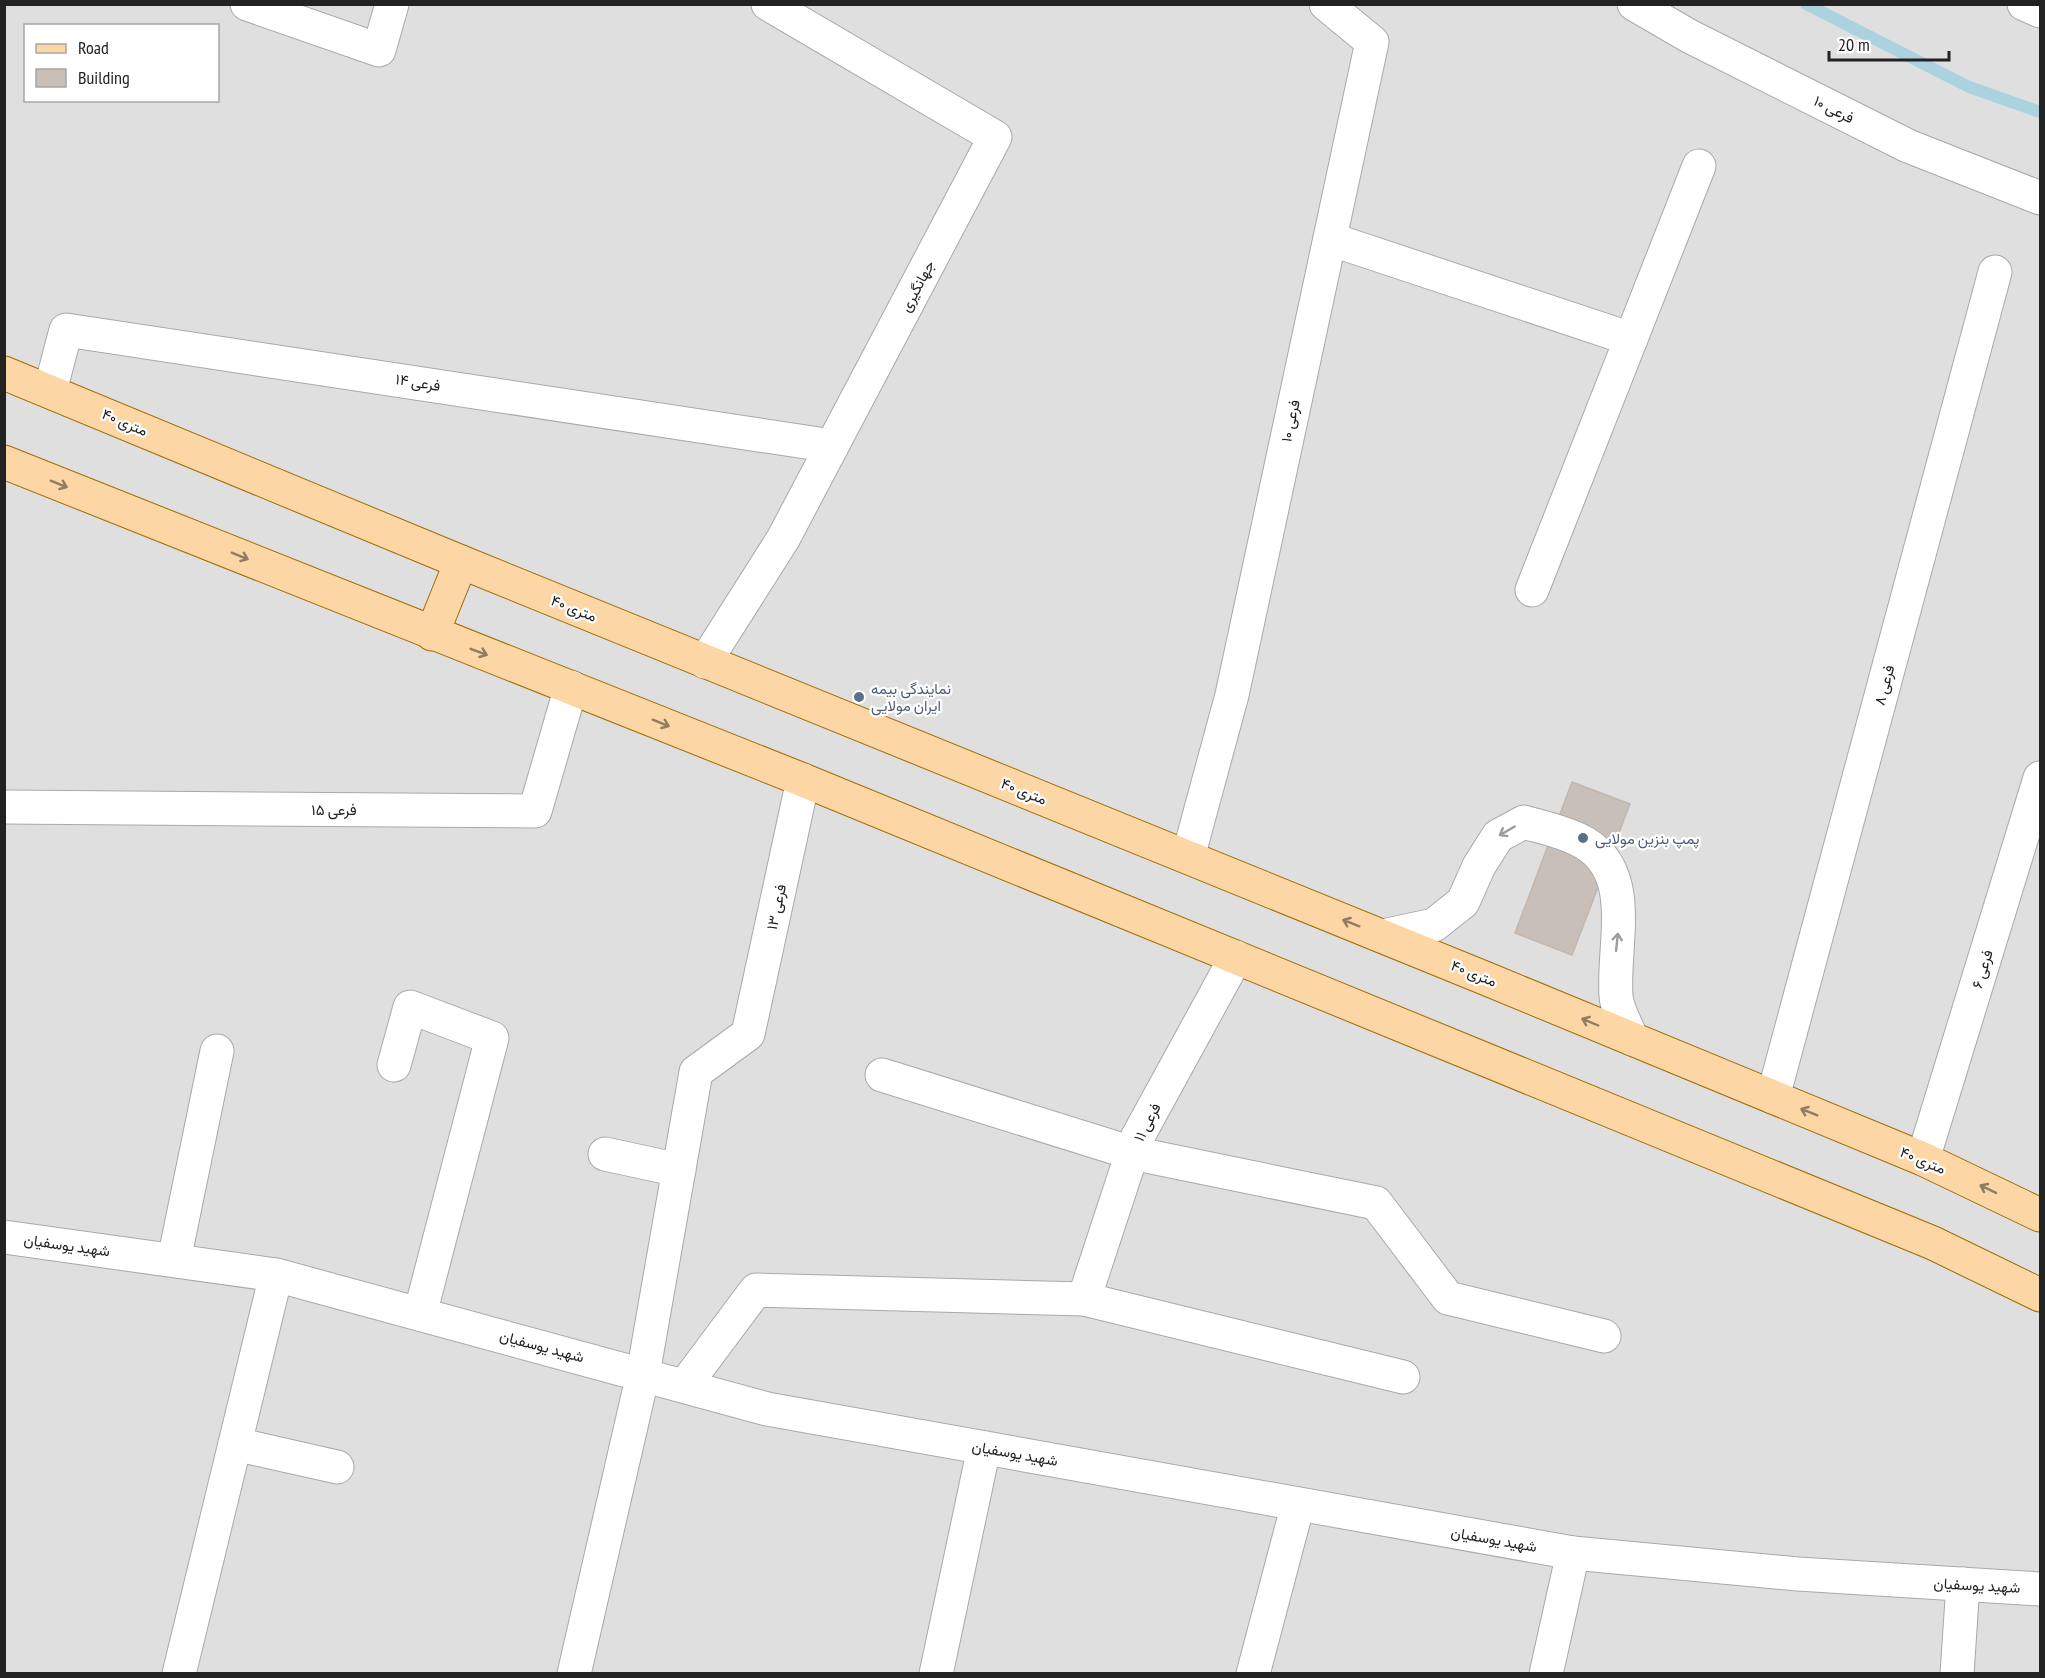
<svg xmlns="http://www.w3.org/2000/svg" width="2045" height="1678" font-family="'PT Sans Narrow',Vazirmatn,sans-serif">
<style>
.residential{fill:#e0dfdf;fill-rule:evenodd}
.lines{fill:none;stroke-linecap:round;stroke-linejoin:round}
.stream{stroke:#aad3df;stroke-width:12}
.building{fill:#c7bfb8;stroke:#c4b6ab;stroke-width:1.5}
.minor-casing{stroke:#a9a9a9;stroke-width:35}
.major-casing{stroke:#a06b00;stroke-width:35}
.minor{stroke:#fff;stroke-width:33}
.major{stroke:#fcd6a4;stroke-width:33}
.oneway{stroke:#8f7c63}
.oneway2{stroke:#9c9c9c}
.service-dot{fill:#5c6f8a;stroke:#fff;stroke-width:2}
.labels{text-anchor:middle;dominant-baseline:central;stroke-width:4.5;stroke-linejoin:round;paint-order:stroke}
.street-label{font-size:15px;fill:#222;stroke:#fff}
.service-label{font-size:15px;fill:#4e5e75;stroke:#fff;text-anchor:start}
</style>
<rect width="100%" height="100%" fill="#f2efe9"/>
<path class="residential" d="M5,5H2040V1673H5ZM26,26H218V100H26Z"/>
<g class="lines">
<path class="stream" d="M1806,4L1969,87L2040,112"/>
</g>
<path class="building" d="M1572,782L1630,804L1572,955L1515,933Z"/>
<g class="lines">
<g class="minor-casing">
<g id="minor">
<path d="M247,4L379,50L392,4"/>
<path d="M1634,4L1689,36L1908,146L2040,198"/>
<path d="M2024,4L2040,11"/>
<path d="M1330,239L1631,339"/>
<path d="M50,391L66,330L832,446"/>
<path d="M1532,590L1699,166"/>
<path d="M705,662L783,539L995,137L768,4"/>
<path d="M4,807L535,811L571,687"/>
<path d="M1188,857L1232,695L1372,42L1326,4"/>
<path d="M1383,936L1434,925L1463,902L1479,866L1498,836L1524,822C1541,827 1560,831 1577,839C1639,867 1612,943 1616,996C1617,1010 1627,1026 1632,1039"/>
<path d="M394,1065L410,1007L492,1038L420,1314"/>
<path d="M882,1075L1132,1153L1376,1203L1448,1298L1604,1336"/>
<path d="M1773,1097L1995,272"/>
<path d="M605,1154L679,1170"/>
<path d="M1923,1159L2040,778"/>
<path d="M4,1237L276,1275L767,1409L1573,1553L1798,1574L2040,1589"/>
<path d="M174,1260L217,1051"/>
<path d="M1084,1299L1137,1138L1236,957"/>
<path d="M685,1385L756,1290L1084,1299L1403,1377"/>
<path d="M235,1444L337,1467"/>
<path d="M179,1674L276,1275"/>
<path d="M574,1674L643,1374L696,1072L748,1034L803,780"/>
<path d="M936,1674L984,1448"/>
<path d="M1253,1674L1298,1504"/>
<path d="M1546,1674L1573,1553"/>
<path d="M1957,1674L1963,1584"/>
</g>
</g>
<g class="major-casing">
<g id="major">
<path d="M4,373L461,562L1487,979L1923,1159L2040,1215"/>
<path d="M4,462L803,780L1933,1243L2040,1295"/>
<path d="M432,634L461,562"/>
</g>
</g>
<use href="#minor" class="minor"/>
<use href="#major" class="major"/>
</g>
<defs><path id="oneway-shaft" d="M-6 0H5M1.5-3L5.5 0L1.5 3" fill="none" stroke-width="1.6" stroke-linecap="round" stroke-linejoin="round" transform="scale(1.5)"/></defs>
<g class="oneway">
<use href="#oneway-shaft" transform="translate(59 484) rotate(22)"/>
<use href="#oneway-shaft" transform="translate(240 556) rotate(22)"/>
<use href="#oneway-shaft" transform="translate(479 652) rotate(21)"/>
<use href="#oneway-shaft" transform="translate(661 723) rotate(22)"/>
<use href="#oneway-shaft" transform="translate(1351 923) rotate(-158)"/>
<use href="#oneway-shaft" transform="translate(1590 1022) rotate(-157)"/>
<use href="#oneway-shaft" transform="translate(1809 1112) rotate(-158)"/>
<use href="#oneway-shaft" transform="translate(1988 1189) rotate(-154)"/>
</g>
<g class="oneway2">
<use href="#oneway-shaft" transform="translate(1507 831) rotate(150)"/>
<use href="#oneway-shaft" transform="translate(1617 942) rotate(-84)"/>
</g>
<g class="service-dot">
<circle cx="859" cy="697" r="6"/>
<circle cx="1583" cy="838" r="6"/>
</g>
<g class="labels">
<g class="street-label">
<text transform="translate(1834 109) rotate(27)">فرعی ۱۰</text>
<text transform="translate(917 286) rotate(-62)">جهانگیری</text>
<text transform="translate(418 382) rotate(9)">فرعی ۱۴</text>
<text transform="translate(1290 421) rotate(-78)">فرعی ۱۰</text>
<text transform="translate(125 422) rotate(23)">۴۰ متری</text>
<text transform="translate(574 608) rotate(22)">۴۰ متری</text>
<text transform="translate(1884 685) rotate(-75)">فرعی ۸</text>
<text transform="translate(1024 791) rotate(22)">۴۰ متری</text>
<text x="334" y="809">فرعی ۱۵</text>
<text transform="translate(776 907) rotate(-78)">فرعی ۱۳</text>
<text transform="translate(1982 969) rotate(-73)">فرعی ۶</text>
<text transform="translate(1474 973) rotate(22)">۴۰ متری</text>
<text transform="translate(1147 1122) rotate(-63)">فرعی ۱۱</text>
<text transform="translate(1923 1160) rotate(23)">۴۰ متری</text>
<text transform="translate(67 1245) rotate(8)">شهید یوسفیان</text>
<text transform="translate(542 1346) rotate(15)">شهید یوسفیان</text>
<text transform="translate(1015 1453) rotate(10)">شهید یوسفیان</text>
<text transform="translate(1494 1539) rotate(10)">شهید یوسفیان</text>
<text transform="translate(1977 1585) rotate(3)">شهید یوسفیان</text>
</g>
<g class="service-label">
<text x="871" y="688">نمایندگی بیمه<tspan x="871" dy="17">ایران مولایی</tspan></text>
<text x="1595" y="838">پمپ بنزین مولایی</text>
</g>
</g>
<rect width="2045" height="1678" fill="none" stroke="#222222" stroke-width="12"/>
<rect x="24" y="24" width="195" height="78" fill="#ffffff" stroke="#a7a7a7" stroke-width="1.5"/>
<rect x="36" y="44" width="30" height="9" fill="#fcd6a4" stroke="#a7a7a7" stroke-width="1.5"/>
<text x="78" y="54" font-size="18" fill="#222222">Road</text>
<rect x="36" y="69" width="30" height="18" fill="#c7bfb8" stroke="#a7a7a7" stroke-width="1.5"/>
<text x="78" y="84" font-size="18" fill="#222222">Building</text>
<path d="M1829 51v9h120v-9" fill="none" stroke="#222222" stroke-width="3"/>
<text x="1838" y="51" font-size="18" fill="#222222" stroke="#ffffff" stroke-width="4.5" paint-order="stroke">20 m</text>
</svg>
